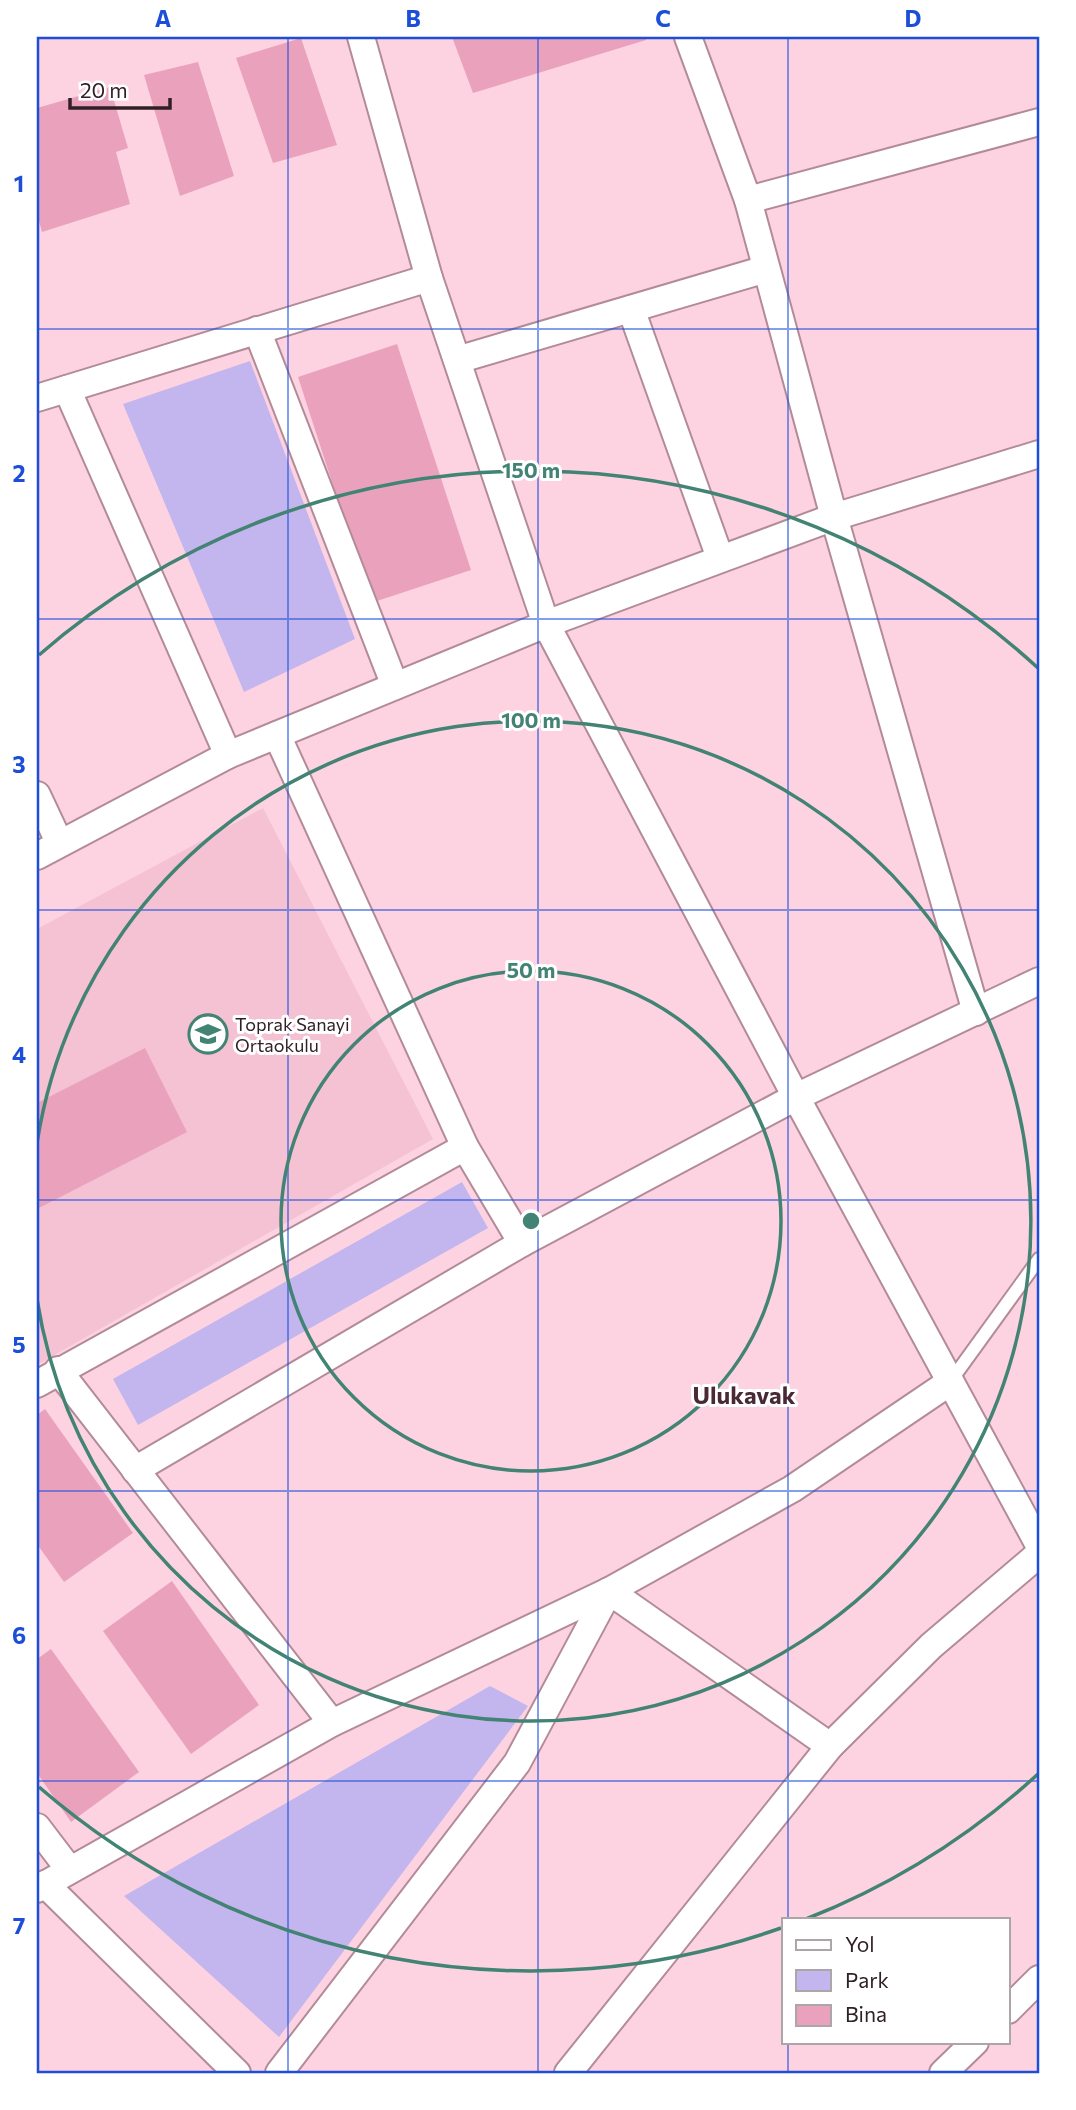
<svg xmlns="http://www.w3.org/2000/svg" width="1076" height="2110" font-family="Commissioner,sans-serif">
<style>
.built{fill:#f4c2d3}
.green{fill:#c3b5ed}
.building{fill:#eaa2bc}
.lines{fill:none;stroke-linecap:round;stroke-linejoin:round}
.service-casing{stroke:#b38b98;stroke-width:16}
.minor-casing{stroke:#b38b98;stroke-width:30}
.service{stroke:#fff;stroke-width:12}
.minor{stroke:#fff;stroke-width:26}
.grid{fill:none;stroke:#1d4ed8;stroke-width:2;stroke-opacity:0.55}
.ring{fill:none;stroke:#428374;stroke-width:3.5}
.labels{text-anchor:middle;dominant-baseline:central;stroke-width:6;stroke-linejoin:round;paint-order:stroke}
.poi-label{font-size:18px;fill:#302025;stroke:#fff;text-anchor:start}
.district-label{font-size:24px;font-weight:bold;fill:#492935;stroke:#fff}
.centre{fill:#428374;stroke:#fff;stroke-width:3.5}
.ring-label{font-size:21px;text-anchor:middle;font-weight:bold;fill:#428374;stroke:#fff;stroke-width:6;stroke-linejoin:round;paint-order:stroke}
.neatline{fill:none;stroke:#1d4ed8;stroke-width:2.5}
.grid-label{font-size:23px;text-anchor:middle;font-weight:bold;fill:#1d4ed8}
</style>
<rect width="100%" height="100%" fill="#fed3e1"/>
<path class="built" d="M263,808L433,1139L37,1365V929Z"/>
<g class="green">
<path d="M250,361L355,639L244,692L123,404Z"/>
<path d="M462,1182L488,1228L138,1425L113,1379Z"/>
<path d="M490,1686L528,1706L279,2037L124,1896Z"/>
</g>
<g class="building">
<path d="M452,37H645L646,40L473,93Z"/>
<path d="M301,38L337,145L273,163L236,58Z"/>
<path d="M198,62L234,176L180,196L144,75Z"/>
<path d="M110,87L128,148L116,152L130,204L42,232L37,214V108Z"/>
<path d="M397,344L471,570L371,603L298,377Z"/>
<path d="M145,1048L187,1132L37,1209V1103Z"/>
<path d="M45,1409L133,1533L64,1582L37,1544V1415Z"/>
<path d="M172,1581L259,1705L191,1754L103,1631Z"/>
<path d="M51,1649L139,1772L71,1822L37,1773V1659Z"/>
</g>
<g class="lines">
<g class="service-casing">
<path id="service" d="M950,1382L1039,1259"/>
</g>
<g class="minor-casing">
<g id="minor">
<path d="M361,37L429,278L546,624L796,1097L1039,1545"/>
<path d="M688,37L748,200L834,517L976,1012"/>
<path d="M748,200L1039,122"/>
<path d="M631,309L720,558"/>
<path d="M257,330L395,686"/>
<path d="M457,360L766,269"/>
<path d="M67,389L228,755"/>
<path d="M37,398L429,278"/>
<path d="M277,735L465,1147L522,1243"/>
<path d="M37,795L59,842"/>
<path d="M37,856L228,755L546,624L834,517L1039,454"/>
<path d="M58,1370L332,1723"/>
<path d="M37,1384L465,1147"/>
<path d="M135,1470L522,1243L796,1097L1039,981"/>
<path d="M609,1591L830,1746"/>
<path d="M37,1827L69,1869"/>
<path d="M45,1884L237,2073"/>
<path d="M37,1889L332,1723L609,1591L792,1489L950,1382"/>
<path d="M1008,2010L1039,1979"/>
<path d="M279,2073L517,1763L609,1591"/>
<path d="M568,2073L830,1746L931,1646L1039,1554"/>
<path d="M943,2073L975,2042"/>
</g>
</g>
<use href="#service" class="service"/>
<use href="#minor" class="minor"/>
</g>
<path class="grid" d="M288,37V2073M538,37V2073M788,37V1919M37,329H1039M37,619H1039M37,910H1039M37,1200H1039M37,1491H1039M37,1781H1039M788,2042V2073"/>
<g class="ring">
<circle cx="531" cy="1221" r="250"/>
<path d="M37 1143A500 500 0 1 1 37 1299"/>
<path d="M1038 1774A750 750 0 0 1 806 1919M781 1928A750 750 0 0 1 39 1787M39 655A750 750 0 0 1 1038 668"/>
</g>
<defs>
<g id="school-ring" transform="scale(2.0125)"><circle r="9.5" fill="#fff" stroke="#428374" stroke-width="1.5"/><path d="M0-5L7-2L0 1L-7-2ZM-4 1L0 2.5L4 1V4Q0 6-4 4Z" fill="#428374"/></g>
</defs>
<g fill-rule="evenodd">
<use href="#school-ring" x="208" y="1034"/>
</g>
<g class="labels">
<g class="poi-label">
<text x="235" y="1024">Toprak Sanayi<tspan x="235" dy="21">Ortaokulu</tspan></text>
</g>
<g class="district-label">
<text x="744" y="1394">Ulukavak</text>
</g>
</g>
<circle cx="531" cy="1221" r="10" class="centre"/>
<g class="ring-label">
<text x="531" y="478">150 m</text>
<text x="531" y="728">100 m</text>
<text x="531" y="978">50 m</text>
</g>
<rect width="1076" height="2110" fill="none" stroke="#ffffff" stroke-width="77"/>
<rect x="782" y="1918" width="228" height="126" fill="#ffffff" stroke="#aca6a8" stroke-width="2"/>
<rect x="796" y="1940" width="35" height="10" fill="#ffffff" stroke="#aca6a8" stroke-width="2"/>
<text x="845" y="1952" font-size="21" fill="#302025">Yol</text>
<rect x="796" y="1970" width="35" height="21" fill="#c3b5ed" stroke="#aca6a8" stroke-width="2"/>
<text x="845" y="1988" font-size="21" fill="#302025">Park</text>
<rect x="796" y="2005" width="35" height="21" fill="#eaa2bc" stroke="#aca6a8" stroke-width="2"/>
<text x="845" y="2022" font-size="21" fill="#302025">Bina</text>
<path d="M70 98v10h100v-10" fill="none" stroke="#302025" stroke-width="3.5"/>
<text x="80" y="98" font-size="21" fill="#302025" stroke="#ffffff" stroke-width="5" paint-order="stroke">20 m</text>
<rect x="38" y="38" width="1000" height="2034" class="neatline"/>
<g class="grid-label">
<text x="163" y="27">A</text>
<text x="413" y="27">B</text>
<text x="663" y="27">C</text>
<text x="913" y="27">D</text>
<text x="19" y="192">1</text>
<text x="19" y="482">2</text>
<text x="19" y="773">3</text>
<text x="19" y="1063">4</text>
<text x="19" y="1353">5</text>
<text x="19" y="1644">6</text>
<text x="19" y="1934">7</text>
</g>
</svg>
